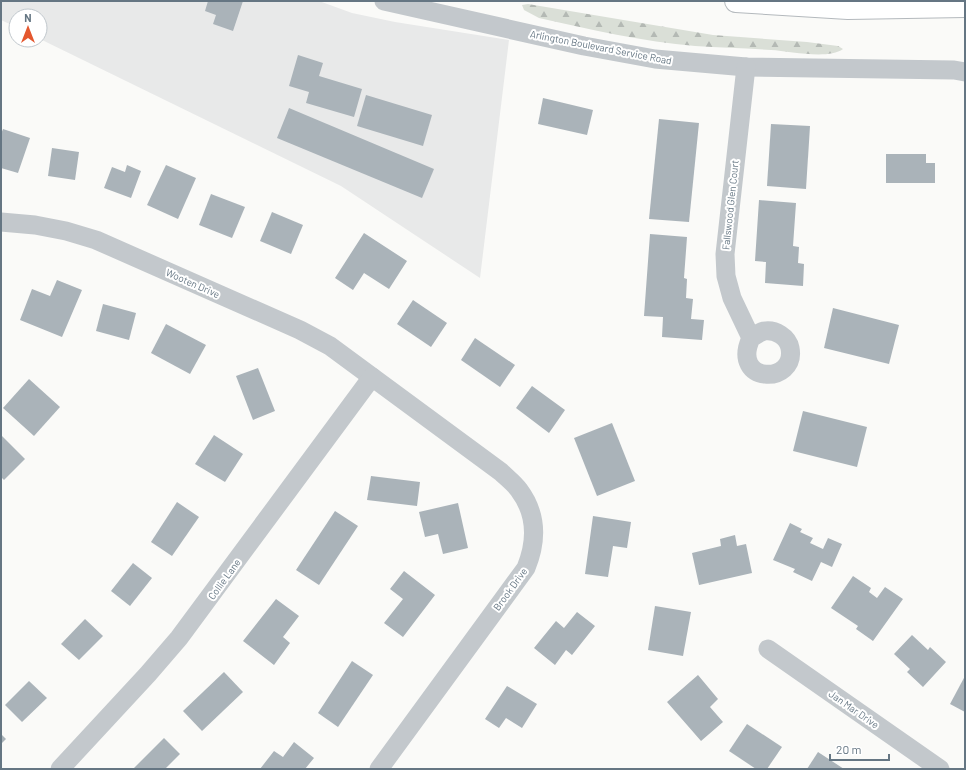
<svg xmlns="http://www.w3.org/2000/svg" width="966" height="770" font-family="Barlow,sans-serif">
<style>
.built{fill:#e8e9e9}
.forest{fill:url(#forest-firs)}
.building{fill:#aab3b9}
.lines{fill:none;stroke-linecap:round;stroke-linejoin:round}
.trunk-casing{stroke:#b4b9bd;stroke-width:24}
.minor{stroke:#c3c8cc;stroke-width:19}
.trunk{stroke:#fff;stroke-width:22}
.labels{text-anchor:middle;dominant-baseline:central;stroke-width:4;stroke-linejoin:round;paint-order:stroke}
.street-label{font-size:10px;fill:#657683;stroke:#fff}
</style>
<defs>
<pattern id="forest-firs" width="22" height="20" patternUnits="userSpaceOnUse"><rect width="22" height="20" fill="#dadfd7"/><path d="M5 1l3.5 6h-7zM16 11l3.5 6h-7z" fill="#b4b9b4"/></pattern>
</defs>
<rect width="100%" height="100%" fill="#fafaf8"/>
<path class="built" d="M1,1H319L352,13L395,22L509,40L480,278L341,186L40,39V16H16V27L1,20Z"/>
<path class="forest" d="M528,4L713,35L807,42L838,46L843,49C828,60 789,51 771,50C745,48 720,48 695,46C644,42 589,29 539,18L524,10L522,5Z"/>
<g class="building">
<path d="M208,1H243L233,31L213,24L216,15L205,11Z"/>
<path d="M298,55L323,63L319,76L362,89L354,117L306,103L309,92L289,86Z"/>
<path d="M366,95L432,115L423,146L357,126Z"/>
<path d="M543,98L593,110L587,135L538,124Z"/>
<path d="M289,108L434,169L422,198L277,138Z"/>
<path d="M659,119L699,123L689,222L649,219Z"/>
<path d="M771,124L810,126L806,189L767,186Z"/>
<path d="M3,129L30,138L18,173L1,168V134Z"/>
<path d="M52,148L79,152L75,180L48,176Z"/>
<path d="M886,154H926V163H935V183H886Z"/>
<path d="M127,165L141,171L131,198L104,188L112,167L125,172Z"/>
<path d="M166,165L196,178L178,219L147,205Z"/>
<path d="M211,194L245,207L232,238L199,225Z"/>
<path d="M759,200L796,203L793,246L799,247L798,263L804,264L803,286L765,283L766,262L755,261Z"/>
<path d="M272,212L303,225L291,254L260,241Z"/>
<path d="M364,233L407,261L389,289L364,273L353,290L335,278Z"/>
<path d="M650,234L687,237L684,278L687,279L686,298L693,299L691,319L704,320L702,340L662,337L663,317L644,316Z"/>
<path d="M57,280L82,290L62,337L20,320L32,289L50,296Z"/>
<path d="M413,300L447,323L431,347L397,324Z"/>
<path d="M103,304L136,313L129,340L96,331Z"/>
<path d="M833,308L899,325L889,364L824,348Z"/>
<path d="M166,324L206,345L190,374L151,353Z"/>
<path d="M475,338L515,365L500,387L461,360Z"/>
<path d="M258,368L275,411L253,420L236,376Z"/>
<path d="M29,379L60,407L34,436L3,408Z"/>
<path d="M532,386L565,410L549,433L516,408Z"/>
<path d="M803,411L867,427L857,467L793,451Z"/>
<path d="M612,423L635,481L597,496L574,438Z"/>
<path d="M1,435L25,459L4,480L1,477Z"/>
<path d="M214,435L243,454L225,482L195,464Z"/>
<path d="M371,476L420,482L417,506L367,500Z"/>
<path d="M177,502L199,517L172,556L151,542Z"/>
<path d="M458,503L468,548L443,554L438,534L425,537L419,512Z"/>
<path d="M335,511L358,526L319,585L296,570Z"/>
<path d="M593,516L631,522L627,548L613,546L608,577L585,574Z"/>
<path d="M790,523L802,529L800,532L813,538L810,543L823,549L828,538L842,544L832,567L821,562L812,581L793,572L795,569L773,560Z"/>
<path d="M735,535L737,546L746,544L752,573L699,585L692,553L721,546L720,539Z"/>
<path d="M133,563L152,578L130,606L111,591Z"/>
<path d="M404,571L435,595L403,637L384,623L403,599L390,589Z"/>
<path d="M853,576L871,588L869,592L877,598L885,587L903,599L873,641L856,629L858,626L831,608Z"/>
<path d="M276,599L299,616L283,637L290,643L274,665L243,641Z"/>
<path d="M655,606L691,612L683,656L648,650Z"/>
<path d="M577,612L595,626L572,655L566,650L555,665L534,648L556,621L564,628Z"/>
<path d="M85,619L103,636L79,660L61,644Z"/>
<path d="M912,635L928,650L930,647L946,662L923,687L907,672L910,669L894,654Z"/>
<path d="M352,661L373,675L338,727L318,713Z"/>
<path d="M224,672L243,692L202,731L183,711Z"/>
<path d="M698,675L718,699L710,707L723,722L701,741L667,702Z"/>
<path d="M965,676V712L950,704Z"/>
<path d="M29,681L47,698L22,722L5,705Z"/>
<path d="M507,686L537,704L522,728L506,718L499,728L485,719Z"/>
<path d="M747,724L782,747L767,769H756L729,751Z"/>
<path d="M1,734L6,739L1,744Z"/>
<path d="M164,738L180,754L165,769H133Z"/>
<path d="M294,742L314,758L305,769H260L274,751L283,757Z"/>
<path d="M818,752L844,769H807Z"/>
</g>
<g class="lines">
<g class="trunk-casing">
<path id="trunk" d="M736,1L848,8L965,6"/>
</g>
<g class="minor">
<path d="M384,1L584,46L655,59L746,67L954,70L965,72"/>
<path d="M746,67L725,254L726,276L732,298L751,338C730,384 797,385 790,348C788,337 775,329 764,331C760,332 754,336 751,338"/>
<path d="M1,222L35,225L66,231L96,240L300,330L330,346L501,472C507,478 514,483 519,490C537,514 537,541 526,568L379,769"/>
<path d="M768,649L940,769"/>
<path d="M60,769L148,674L179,638L372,377"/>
</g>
<use href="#trunk" class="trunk"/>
</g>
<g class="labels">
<g class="street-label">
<text transform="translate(601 47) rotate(11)">Arlington Boulevard Service Road</text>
<text transform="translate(730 205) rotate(-84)">Fallswood Glen Court</text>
<text transform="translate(193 283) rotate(24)">Wooten Drive</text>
<text transform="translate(224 579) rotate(-54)">Collie Lane</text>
<text transform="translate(510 589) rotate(-54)">Brook Drive</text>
<text transform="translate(854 709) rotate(35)">Jan Mar Drive</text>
</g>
</g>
<rect width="966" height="770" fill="none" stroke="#657683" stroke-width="4"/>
<g transform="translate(28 28)"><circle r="19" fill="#ffffff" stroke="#c1c8cd"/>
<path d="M0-3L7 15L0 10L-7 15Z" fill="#e4572e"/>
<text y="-6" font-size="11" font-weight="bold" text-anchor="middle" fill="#657683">N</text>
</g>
<path d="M830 754v6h59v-6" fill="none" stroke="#657683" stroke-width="2"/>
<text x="836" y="754" font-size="12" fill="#657683" stroke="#ffffff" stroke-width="3" paint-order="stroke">20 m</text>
</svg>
